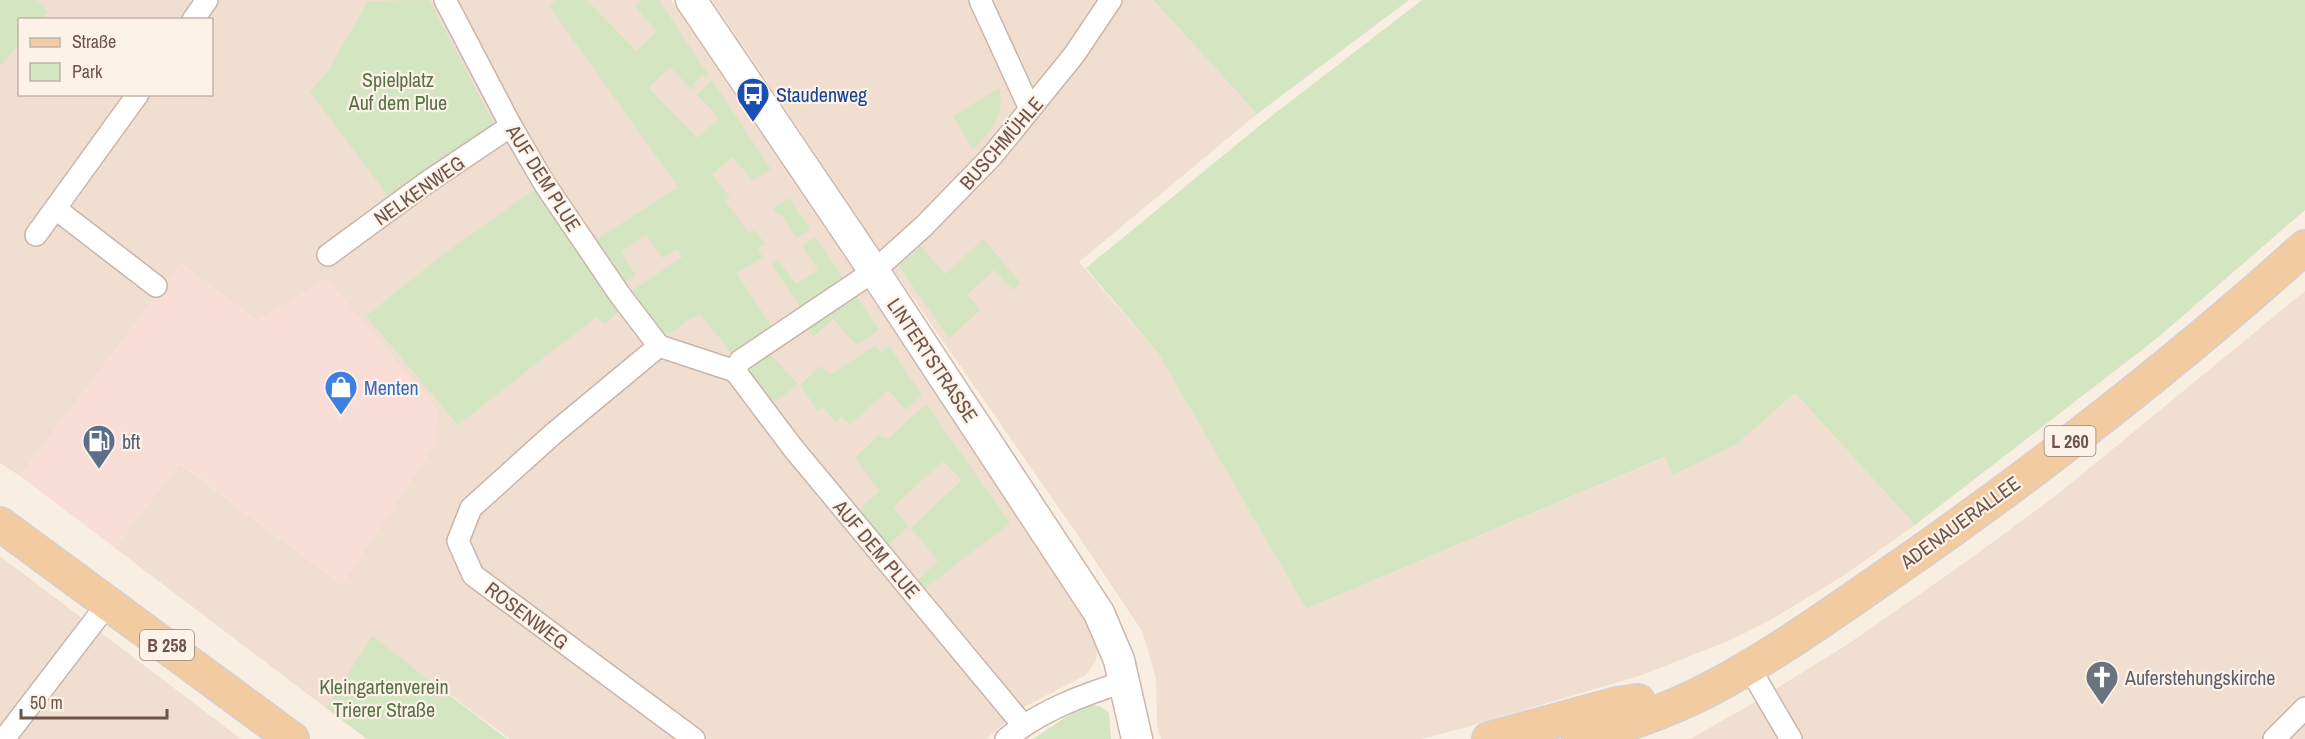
<svg xmlns="http://www.w3.org/2000/svg" width="2305" height="739" font-family="'Archivo Narrow',sans-serif">
<style>
.residential{fill:#f0dfd1;fill-rule:evenodd}
.commercial{fill:#f9ddd7}
.green{fill:#d4e5c2}
.lines{fill:none;stroke-linecap:round;stroke-linejoin:round}
.minor-casing{stroke:#c9b5aa;stroke-width:24}
.secondary-casing{stroke:#ceb6aa;stroke-width:33}
.primary-casing{stroke:#d6cfcd;stroke-width:36}
.minor{stroke:#fff;stroke-width:21}
.secondary{stroke:#fff;stroke-width:30}
.primary{stroke:#f3cba0;stroke-width:33}
.labels{text-anchor:middle;dominant-baseline:central;stroke-width:4.5;stroke-linejoin:round;paint-order:stroke}
.shield{fill:#fdf2e8;stroke:#99837a;stroke-width:1.5}
.shield-label{font-size:18px;font-weight:bold;fill:#6e544b}
.park-label{font-size:20px;fill:#577344;stroke:#fdf2e8}
.transit-label{font-size:20px;fill:#164399;stroke:#fdf2e8;text-anchor:start}
.street-label{font-size:20px;fill:#6e544b;stroke:#fdf2e8}
.shop-label{font-size:20px;fill:#366cbe;stroke:#fdf2e8;text-anchor:start}
.service-label{font-size:20px;fill:#4e5e75;stroke:#fdf2e8;text-anchor:start}
.worship-label{font-size:20px;fill:#5b616d;stroke:#fdf2e8;text-anchor:start}
</style>
<rect width="100%" height="100%" fill="#f9eee2"/>
<g class="residential">
<path d="M0,0H671L1050,563L1098,639L1096,661L1086,675L1024,707L986,739H510L372,637L326,708L115,548L179,463L342,585L327,279L257,321L181,263L20,476L0,463ZM20,20H212V94H20Z"/>
<path d="M712,0H1153L1257,114L1079,262L1158,353L1306,609L1666,457L1673,475L1737,444L1795,393L1915,525L1843,576L1769,621L1733,639L1642,675L1470,726L1422,739H1161L1157,725L1156,678L1142,631L1088,550L879,249Z"/>
<path d="M2305,291V739H1690L1750,705L1848,644L1963,564L2058,494Z"/>
<path d="M0,556L241,739H0Z"/>
</g>
<path class="commercial" d="M181,263L257,321L327,279L438,410L435,445L342,585L180,463L115,548L20,476Z"/>
<g class="green">
<path d="M0,0H36L48,11L41,19L20,20L19,44L0,66Z"/>
<path d="M429,0L494,124L388,196L310,92L328,71L368,1Z"/>
<path d="M556,0H587L636,51L657,31L635,7L642,0H659L708,74L706,77L703,75L694,84L696,86L692,90L670,67L649,88L697,138L719,118L697,95L712,80L771,169L752,181L733,157L712,174L730,197L725,201L749,233L755,230L765,244L758,249L763,257L736,273L773,328L732,354L701,315C686,316 678,333 663,335L629,293L682,257L677,249L663,258L646,235L621,252L636,275L624,283L594,241L678,187L549,6Z"/>
<path d="M1153,0H1409L1257,114Z"/>
<path d="M1422,0H2305V210L2156,339L1915,525L1795,393L1737,444L1673,475L1665,457L1306,609L1158,353L1086,268L1264,122Z"/>
<path d="M999,88C1006,115 991,131 973,150L953,116Z"/>
<path d="M538,187L619,312L605,324L596,317L458,425L366,316L441,256Z"/>
<path d="M789,198L810,229L797,238L780,213L777,214L773,208Z"/>
<path d="M815,237L845,280L802,309L771,264L778,260L796,284L818,270L802,246Z"/>
<path d="M983,239L1021,283L1013,290L994,270L967,295L980,310L949,339L899,266L921,246L945,274Z"/>
<path d="M855,294L879,330L856,345L833,319L814,336L804,328Z"/>
<path d="M876,345L881,353L889,346L922,395L906,410L888,390L850,425L842,416L835,422L823,407L818,411L800,385L821,366L830,375Z"/>
<path d="M769,353L798,384L770,406L747,371L748,367Z"/>
<path d="M926,404L1010,523L923,590L916,582L938,561L911,528L962,480L943,461L893,507L909,526L882,550L856,518L866,503L880,491L855,458L879,435L888,439Z"/>
<path d="M372,636L507,739H367L326,708Z"/>
<path d="M1091,705L1100,706L1109,713L1111,739H1033L1069,715Z"/>
</g>
<g class="lines">
<g class="minor-casing">
<g id="minor">
<path d="M445,0L511,126L544,183L620,295L659,346"/>
<path d="M980,0L1030,109"/>
<path d="M193,20L207,0"/>
<path d="M56,209L156,286"/>
<path d="M36,235L138,94"/>
<path d="M328,255L426,183L511,126"/>
<path d="M659,346L553,434L471,508L458,541L473,575L694,739"/>
<path d="M659,346L735,371"/>
<path d="M735,371L740,361L874,271L924,226L992,156L1074,55L1111,0"/>
<path d="M735,371L793,448L1023,725"/>
<path d="M1749,667L1791,739"/>
<path d="M4,739L109,602"/>
<path d="M1006,739C1040,711 1082,695 1124,682"/>
<path d="M2274,739L2305,708"/>
</g>
</g>
<g class="secondary-casing">
<path id="secondary" d="M691,0L874,271L1099,613L1119,660L1137,739"/>
</g>
<g class="primary-casing">
<g id="primary">
<path d="M0,524L292,739"/>
<path d="M1489,739L1617,704L1638,701"/>
<path d="M1579,739C1624,726 1668,711 1710,689C1782,651 1848,602 1915,556C2050,461 2182,358 2305,247"/>
</g>
</g>
<use href="#minor" class="minor"/>
<use href="#secondary" class="secondary"/>
<use href="#primary" class="primary"/>
</g>
<defs>
<g id="bus-pin" transform="scale(1.725)"><path d="M0 17L-7.5 6A9.5 9.5 0 1 1 7.5 6Z" fill="#1a4fb4" stroke="#fdf2e8"/><path d="M-5-6H5V4H4V6H2V4H-2V6H-4V4H-5ZM-3.5-4V0h7V-4ZM-3.5 1.2v1.5H-2V1.2ZM2 1.2v1.5H3.5V1.2Z" fill="#fff"/></g>
<g id="shop-pin" transform="scale(1.725)"><path d="M0 17L-7.5 6A9.5 9.5 0 1 1 7.5 6Z" fill="#3f7fe0" stroke="#fdf2e8"/><path d="M-5-2.5h2.3a2.7 3.5 0 0 1 5.4 0H5L5.5 6h-11ZM-1.5-2.5h3a1.5 2.3 0 0 0-3 0Z" fill="#fff"/></g>
<g id="fuel-pin" transform="scale(1.725)"><path d="M0 17L-7.5 6A9.5 9.5 0 1 1 7.5 6Z" fill="#5c6f8a" stroke="#fdf2e8"/><path d="M-5.5-6h7V0h2V4h1.3V-2.5L3-4.5l.8-.8L6-3V5H2.5V1h-1V6h-7ZM-4.2-4.7v3.2H.2V-4.7Z" fill="#fff"/></g>
<g id="church-pin" transform="scale(1.725)"><path d="M0 17L-7.5 6A9.5 9.5 0 1 1 7.5 6Z" fill="#6b7280" stroke="#fdf2e8"/><path d="M-1.2-6h2.4v3.5h3.3v2.4h-3.3V6h-2.4V-.1h-3.3v-2.4h3.3Z" fill="#fff"/></g>
</defs>
<g fill-rule="evenodd">
<use href="#bus-pin" x="753" y="94"/>
<use href="#shop-pin" x="341" y="387"/>
<use href="#fuel-pin" x="99" y="441"/>
<use href="#church-pin" x="2102" y="677"/>
</g>
<g class="labels">
<g class="shield">
<rect x="2044.5" y="426" width="51" height="30" rx="4.5"/>
<rect x="140" y="630" width="54" height="30" rx="4.5"/>
</g>
<g class="shield-label">
<text x="2070" y="441">L 260</text>
<text x="167" y="645">B 258</text>
</g>
<g class="park-label">
<text x="398" y="79">Spielplatz<tspan x="398" dy="23">Auf dem Plue</tspan></text>
<text x="384" y="686">Kleingartenverein<tspan x="384" dy="23">Trierer Straße</tspan></text>
</g>
<g class="transit-label">
<text x="776" y="94">Staudenweg</text>
</g>
<g class="street-label">
<text transform="translate(1001 143) rotate(-49)">BUSCHMÜHLE</text>
<text transform="translate(544 178) rotate(58)">AUF DEM PLUE</text>
<text transform="translate(419 190) rotate(-35)">NELKENWEG</text>
<text transform="translate(933 360) rotate(56)">LINTERTSTRASSE</text>
<text transform="translate(1960 522) rotate(-36)">ADENAUERALLEE</text>
<text transform="translate(877 549) rotate(50)">AUF DEM PLUE</text>
<text transform="translate(527 615) rotate(37)">ROSENWEG</text>
</g>
<g class="shop-label">
<text x="364" y="387">Menten</text>
</g>
<g class="service-label">
<text x="122" y="441">bft</text>
</g>
<g class="worship-label">
<text x="2125" y="677">Auferstehungskirche</text>
</g>
</g>
<rect x="18" y="18" width="195" height="78" fill="#fdf2e8" stroke="#c4b3a9" stroke-width="1.5"/>
<rect x="30" y="38" width="30" height="9" fill="#f3cba0" stroke="#c4b3a9" stroke-width="1.5"/>
<text x="72" y="48" font-size="18" fill="#6e544b">Straße</text>
<rect x="30" y="63" width="30" height="18" fill="#d4e5c2" stroke="#c4b3a9" stroke-width="1.5"/>
<text x="72" y="78" font-size="18" fill="#6e544b">Park</text>
<path d="M21 709v9h146v-9" fill="none" stroke="#6e544b" stroke-width="3"/>
<text x="30" y="709" font-size="18" fill="#6e544b" stroke="#fdf2e8" stroke-width="4.5" paint-order="stroke">50 m</text>
</svg>
